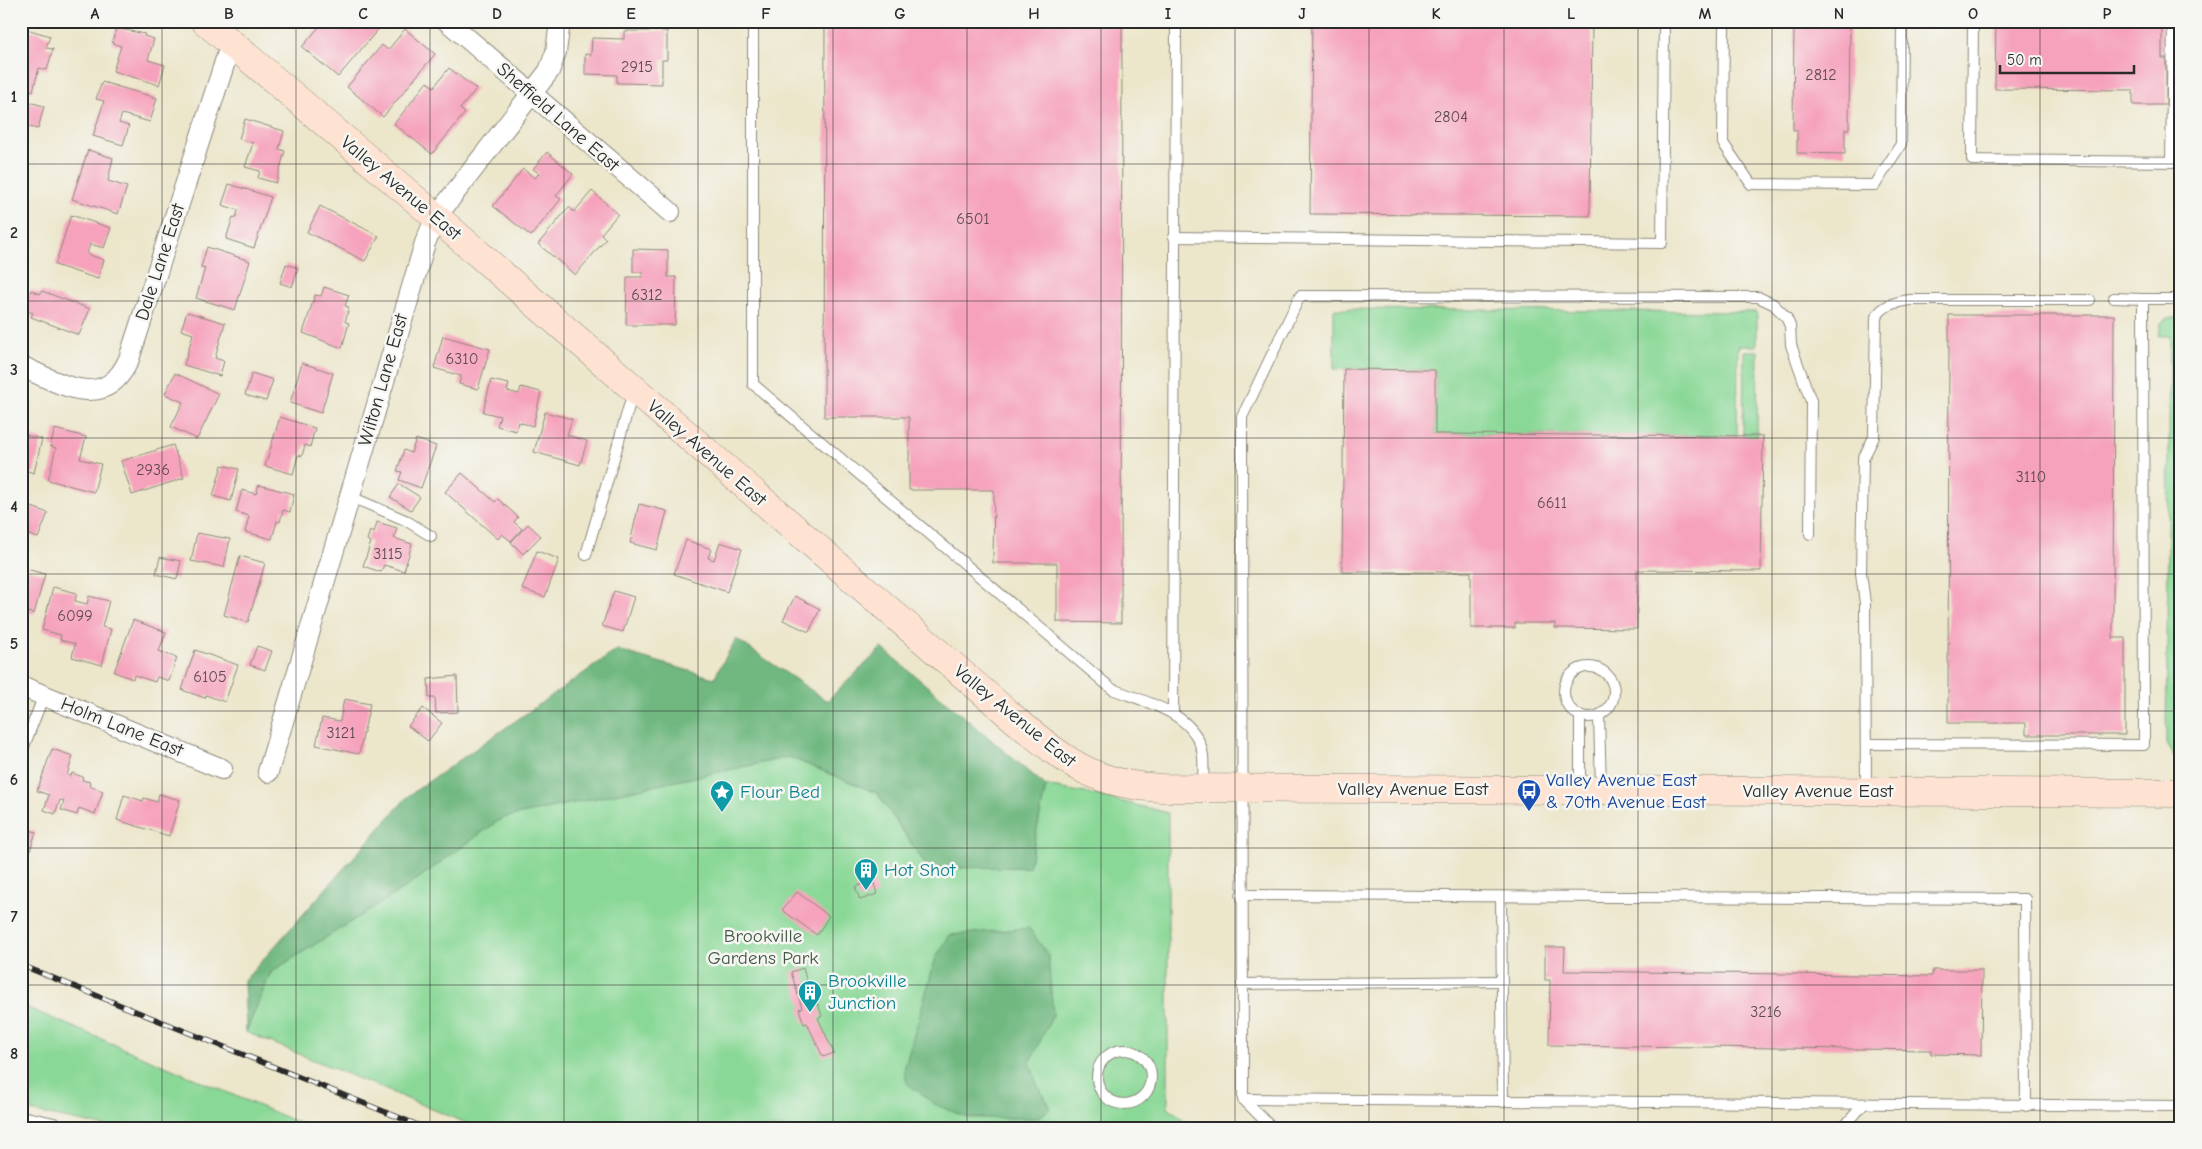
<svg xmlns="http://www.w3.org/2000/svg" width="2202" height="1149" font-family="'Comic Neue',sans-serif">
<style>
.green{fill:#8ad897;stroke:#5a8261}
.forest{fill:#6fb880;stroke:#4d7256}
.building{fill:#f6a2bc}
.lines{fill:none;stroke-linecap:round;stroke-linejoin:round}
.lane-casing{stroke:#8c887b;stroke-width:12}
.street-casing{stroke:#8c887b;stroke-width:22}
.secondary-casing{stroke:#8c887b;stroke-width:29}
.lane{stroke:#fff;stroke-width:10}
.street{stroke:#fff;stroke-width:20}
.secondary{stroke:#fee3d2;stroke-width:28}
.rail-casing{stroke:#2b2b2b;stroke-width:5.5}
.rail{stroke:#f6f6f2;stroke-width:4;stroke-dasharray:11;stroke-linecap:butt}
.grid{fill:none;stroke:#2b2b2b;stroke-width:1;stroke-opacity:0.55}
.labels{text-anchor:middle;dominant-baseline:central;stroke-width:5;stroke-linejoin:round;paint-order:stroke}
.number-label{font-size:16px;fill:#5e494f}
.street-label{font-size:19px;fill:#2b2b2b;stroke:#f6f6f2}
.transit-label{font-size:19px;fill:#164399;stroke:#f6f6f2;text-anchor:start}
.culture-label{font-size:19px;fill:#0d838f;stroke:#f6f6f2;text-anchor:start}
.park-label{font-size:19px;fill:#435646;stroke:#f6f6f2}
.neatline{fill:none;stroke:#2b2b2b;stroke-width:2}
.grid-label{font-size:16px;text-anchor:middle;font-weight:bold;fill:#2b2b2b}
</style>
<rect width="100%" height="100%" fill="#f6f6f2"/>
<filter id="ink" filterUnits="userSpaceOnUse"><feTurbulence type="fractalNoise" baseFrequency=".02" numOctaves="2"/><feDisplacementMap in="SourceGraphic" scale="10" xChannelSelector="R" yChannelSelector="G"/><feConvolveMatrix kernelMatrix="1 2 1 2 8 2 1 2 1" color-interpolation-filters="sRGB"/></filter>
<filter id="wash" filterUnits="userSpaceOnUse"><feTurbulence type="fractalNoise" baseFrequency=".0096" numOctaves="4" result="noise"/><feDisplacementMap in="SourceGraphic" scale="20" xChannelSelector="R" yChannelSelector="G"/><feGaussianBlur stdDeviation="1.12" result="paint"/><feColorMatrix in="noise" values="0 0 0 0 0 0 0 0 0 0 0 0 0 0 0 0 0 1.4 0 .05"/><feComposite in="paint" operator="in"/></filter>
<g filter="url(#wash)">
<rect width="100%" height="100%" fill="#ece6cb"/>
<g class="green">
<path d="M1334,309L1757,312V346H1738L1737,436L1435,434V370L1334,369Z"/>
<path d="M2168,318H2181V758L2174,757L2166,743L2170,336H2159L2161,323Z"/>
<path d="M1744,351H1758L1757,436H1743Z"/>
<path d="M789,757L877,793L928,868L1029,867L1046,786L1091,794L1168,813V1107L1194,1128H478L246,1032L271,972L409,885L502,818Z"/>
<path d="M21,1005L311,1128H112L21,1109Z"/>
</g>
<g class="forest">
<path d="M736,639L827,701L882,648L1046,786L1029,867L928,868L877,793L789,757L502,818L409,885L271,972L246,1032L244,981L408,796L617,650L714,678Z"/>
<path d="M1029,928L1048,955L1053,1015L1030,1062L1037,1084L1051,1108L1038,1118H969L936,1105L907,1083L904,1070L936,957L950,935Z"/>
</g>
<g id="blocks">
<g class="building">
<path d="M324,21H385L338,77L302,47Z"/>
<path d="M623,21H665V24L623,23Z"/>
<path d="M825,21H1122L1121,623L1057,622V563H993L994,490H909V417H824Z"/>
<path d="M1312,21H1592L1590,216L1310,214Z"/>
<path d="M1794,21H1850L1849,129H1845V154L1797,153V130H1793Z"/>
<path d="M1996,21H2162V58H2166V105H2133V90L1995,89Z"/>
<path d="M23,28L50,36L46,48L53,49L47,70L39,68L33,91L21,88Z"/>
<path d="M116,28L145,34L144,36L154,39L148,60L165,65L159,85L113,71L121,46L112,43Z"/>
<path d="M405,29L435,54L383,117L347,87L382,45L388,50Z"/>
<path d="M624,31H667V60H662V84L617,83V75L585,74V54L591,55L592,38L624,39Z"/>
<path d="M449,68L476,89L460,109L465,113L432,154L394,124L427,82L434,87Z"/>
<path d="M102,82L157,98L150,122L122,114L119,123L129,126L123,145L93,136L104,101L96,99Z"/>
<path d="M21,100L44,106L38,129L21,125Z"/>
<path d="M245,119L284,131L279,149L285,151L276,183L258,178L260,171L245,167L253,143L239,139Z"/>
<path d="M88,150L113,158L108,181L127,187L118,214L72,199Z"/>
<path d="M547,152L573,174L556,196L561,199L531,236L493,206L523,169L535,178L539,173L533,169Z"/>
<path d="M229,184L271,197L254,248L226,239L233,217L236,218L238,210L222,205Z"/>
<path d="M592,191L618,214L601,234L606,239L575,275L538,244L569,207L574,212Z"/>
<path d="M320,206L379,236L365,261L307,232Z"/>
<path d="M71,215L111,228L104,248L90,244L87,254L104,260L98,279L55,265Z"/>
<path d="M207,247L250,261L235,310L196,298L205,268L201,267Z"/>
<path d="M633,249L668,250V277H676L675,325H626L627,277H642V272H633Z"/>
<path d="M286,264L298,268L292,287L280,283Z"/>
<path d="M324,287L349,295L345,306L349,307L345,322L349,323L342,348L303,333L315,295L321,296Z"/>
<path d="M31,290L40,294L42,291L90,309L79,335L31,317L33,313L24,310Z"/>
<path d="M187,312L225,323L215,358L224,361L220,376L184,365L193,334L181,330Z"/>
<path d="M1949,315H2114L2113,638H2125V735H2026V723H1948Z"/>
<path d="M443,336L490,349L478,389L459,384L461,376L434,368Z"/>
<path d="M302,363L333,373L321,413L290,403Z"/>
<path d="M1344,369L1435,370V434L1763,436L1761,571L1637,570V629L1555,628V623H1515V628H1471V572H1342Z"/>
<path d="M175,373L219,394L197,439L171,427L183,402L165,394Z"/>
<path d="M252,373L273,380L266,401L245,395Z"/>
<path d="M491,380L509,384L507,391L519,394L521,387L541,392L533,426L518,422L516,431L497,426L500,416L483,412Z"/>
<path d="M545,412L572,419L567,435L587,441L580,465L534,452Z"/>
<path d="M280,417L315,428L310,447L305,445L302,456L298,455L293,474L265,466Z"/>
<path d="M55,429L86,437L80,459L101,464L94,492L48,480L56,448L50,446Z"/>
<path d="M21,434L42,439L34,473L21,469Z"/>
<path d="M416,439L436,446L421,488L399,480L402,472L397,471L404,450L411,453Z"/>
<path d="M173,445L184,478L132,495L121,461Z"/>
<path d="M222,465L239,469L231,501L213,496Z"/>
<path d="M462,473L495,502L498,499L518,517L514,522L522,529L511,541L502,534L498,539L445,492Z"/>
<path d="M399,484L420,497L411,510L390,497Z"/>
<path d="M259,485L294,494L290,512L283,510L280,522L277,521L272,539L245,532L249,516L236,512L242,490L256,494Z"/>
<path d="M21,503L48,513L38,538L21,532Z"/>
<path d="M639,504L667,511L657,550L630,543Z"/>
<path d="M377,522L397,528L394,538L412,544L404,571L384,565L381,572L363,566L371,542L367,540L370,531L374,533Z"/>
<path d="M528,524L541,536L523,554L511,542Z"/>
<path d="M197,533L230,539L224,567L191,561Z"/>
<path d="M686,540L711,549L708,558L714,560L720,542L742,549L727,592L674,574Z"/>
<path d="M537,551L559,559L545,597L522,589Z"/>
<path d="M21,556L25,557L22,568L45,574L34,614L21,610Z"/>
<path d="M240,556L265,563L248,622L224,615Z"/>
<path d="M160,557L181,561L177,579L156,574Z"/>
<path d="M53,587L77,593L75,601L87,604L89,596L109,601L102,627L111,629L102,665L72,657L75,644L60,640L61,635L42,630Z"/>
<path d="M614,591L634,597L623,632L602,626Z"/>
<path d="M795,596L820,609L809,632L783,620Z"/>
<path d="M133,620L166,632L159,651L177,658L169,681L157,677L155,682L134,675L133,679L114,672Z"/>
<path d="M257,646L272,651L265,670L250,665Z"/>
<path d="M195,650L238,665L225,702L206,695L205,698L182,690Z"/>
<path d="M457,676L458,712L436,713L435,698H429L428,679Z"/>
<path d="M344,699L370,704L359,754L316,745L322,718L340,721Z"/>
<path d="M423,708L442,723L428,741L408,726Z"/>
<path d="M52,749L73,756L67,775L71,776L72,773L83,777L82,780L90,782L89,786L103,791L95,814L79,808L77,815L61,810L64,801L60,800L55,814L44,810L49,795L37,791Z"/>
<path d="M159,794L180,800L169,836L117,820L124,795L143,801L144,798L157,802Z"/>
<path d="M21,804L30,807L23,828L36,832L27,860L21,858Z"/>
<path d="M873,880L877,894L860,900L855,887Z"/>
<path d="M797,892L829,916L817,935L782,910Z"/>
<path d="M1545,947H1565L1564,971L1932,976L1933,970H1982L1981,1055L1931,1054V1050L1549,1045L1550,980H1545Z"/>
<path d="M803,968L813,1005L818,1004L822,1016L818,1018L834,1053L823,1057L807,1023L804,1024L799,1009L802,1008L791,972Z"/>
</g>
</g>
</g>
<g filter="url(#ink)">
<use href="#blocks" fill-opacity="0" stroke="#8c887b" stroke-width="1"/>
<g class="lines">
<g class="lane-casing">
<g id="lane">
<path d="M753,21V384L1112,689C1145,702 1198,713 1203,756C1204,766 1203,777 1203,787"/>
<path d="M1724,21L1723,143L1751,184L1875,185L1901,144L1902,21"/>
<path d="M1973,21L1972,160L2181,162"/>
<path d="M2171,162L2173,21"/>
<path d="M1174,237L1662,243L1664,21"/>
<path d="M2114,298L2143,299"/>
<path d="M349,496L405,520L431,536"/>
<path d="M586,555L633,392"/>
<circle cx="1589" cy="692" r="25"/>
<path d="M1173,714L1176,21"/>
<path d="M1599,715L1601,789"/>
<path d="M1866,744L2144,745L2143,299H2181"/>
<path d="M21,754L44,695"/>
<path d="M1580,789V715"/>
<path d="M1866,790L1865,603L1861,573L1863,459L1874,437L1876,317C1884,304 1896,302 1910,300H2090"/>
<path d="M1241,895L2025,899L2026,1106"/>
<path d="M1501,897L1503,1102"/>
<path d="M1242,984L1502,981"/>
<circle cx="1124" cy="1077" r="27"/>
<path d="M1243,1099L2181,1106"/>
<path d="M1272,1128L1243,1099L1242,417L1300,296L1758,297L1773,304L1786,317L1790,326L1791,345L1811,401L1810,534"/>
<path d="M1843,1128L1863,1105"/>
</g>
</g>
<g class="street-casing">
<g id="street">
<path d="M447,21L670,212"/>
<path d="M21,366C61,384 105,413 129,359L231,43"/>
<path d="M21,686L222,769"/>
<path d="M268,772L425,243L436,217L549,71L556,52L560,21"/>
<path d="M21,1121L53,1128"/>
</g>
</g>
<g class="secondary-casing">
<path id="secondary" d="M205,21L436,217L1019,723C1069,764 1096,785 1162,788L2181,793"/>
</g>
<use href="#lane" class="lane"/>
<use href="#street" class="street"/>
<use href="#secondary" class="secondary"/>
<g class="rail-casing">
<path id="rail" d="M21,965L425,1128"/>
</g>
<use href="#rail" class="rail"/>
</g>
</g>
<path class="grid" d="M162,21V1128M296,21V1128M430,21V1128M564,21V1128M698,21V1128M833,21V1128M967,21V1128M1101,21V1128M1235,21V1128M1369,21V1128M1504,21V1128M1638,21V1128M1772,21V1128M1906,21V1128M2040,21V1128M21,164H2181M21,301H2181M21,438H2181M21,574H2181M21,711H2181M21,848H2181M21,985H2181"/>
<defs>
<g id="bus-pin" transform="scale(1.25)"><path d="M0 17L-7.5 6A9.5 9.5 0 1 1 7.5 6Z" fill="#1a4fb4" stroke="#f6f6f2"/><path d="M-5-6H5V4H4V6H2V4H-2V6H-4V4H-5ZM-3.5-4V0h7V-4ZM-3.5 1.2v1.5H-2V1.2ZM2 1.2v1.5H3.5V1.2Z" fill="#fff"/></g>
<g id="sight-pin" transform="scale(1.25)"><path d="M0 17L-7.5 6A9.5 9.5 0 1 1 7.5 6Z" fill="#0f9aa8" stroke="#f6f6f2"/><path d="M0-6L1.8-2.2L6-1.7L2.9 1.2L3.7 5.4L0 3.3L-3.7 5.4L-2.9 1.2L-6-1.7L-1.8-2.2Z" fill="#fff"/></g>
<g id="building-pin" transform="scale(1.25)"><path d="M0 17L-7.5 6A9.5 9.5 0 1 1 7.5 6Z" fill="#0f9aa8" stroke="#f6f6f2"/><path d="M-4-6H4V6H1V3H-1V6H-4ZM-2.5-4.3h1.7v1.8h-1.7ZM.8-4.3h1.7v1.8H.8ZM-2.5-1h1.7V.8h-1.7ZM.8-1h1.7V.8H.8Z" fill="#fff"/></g>
</defs>
<g fill-rule="evenodd">
<use href="#bus-pin" x="1529" y="791"/>
<use href="#sight-pin" x="722" y="792"/>
<use href="#building-pin" x="866" y="870"/>
<use href="#building-pin" x="810" y="992"/>
</g>
<g class="labels">
<g class="number-label">
<text x="637" y="67">2915</text>
<text x="1821" y="75">2812</text>
<text x="1451" y="117">2804</text>
<text x="973" y="219">6501</text>
<text x="647" y="295">6312</text>
<text x="462" y="359">6310</text>
<text x="153" y="470">2936</text>
<text x="2031" y="477">3110</text>
<text x="1552" y="503">6611</text>
<text x="388" y="554">3115</text>
<text x="75" y="616">6099</text>
<text x="210" y="677">6105</text>
<text x="341" y="733">3121</text>
<text x="1766" y="1012">3216</text>
</g>
<g class="street-label">
<text transform="translate(558 117) rotate(41)">Sheffield Lane East</text>
<text transform="translate(401 188) rotate(40)">Valley Avenue East</text>
<text transform="translate(160 262) rotate(-72)">Dale Lane East</text>
<text transform="translate(383 380) rotate(-74)">Wilton Lane East</text>
<text transform="translate(707 453) rotate(41)">Valley Avenue East</text>
<text transform="translate(1015 716) rotate(39)">Valley Avenue East</text>
<text transform="translate(122 727) rotate(22)">Holm Lane East</text>
<text x="1413" y="789">Valley Avenue East</text>
<text x="1818" y="791">Valley Avenue East</text>
</g>
<g class="transit-label">
<text x="1546" y="780">Valley Avenue East<tspan x="1546" dy="22">&amp; 70th Avenue East</tspan></text>
</g>
<g class="culture-label">
<text x="740" y="792">Flour Bed</text>
<text x="884" y="870">Hot Shot</text>
<text x="828" y="981">Brookville<tspan x="828" dy="22">Junction</tspan></text>
</g>
<g class="park-label">
<text x="763" y="936">Brookville<tspan x="763" dy="22">Gardens Park</tspan></text>
</g>
</g>
<rect width="2202" height="1149" fill="none" stroke="#f6f6f2" stroke-width="55"/>
<path d="M2000 65v8h134v-8" fill="none" stroke="#2b2b2b" stroke-width="2.5"/>
<text x="2007" y="65" font-size="15" fill="#2b2b2b" stroke="#f6f6f2" stroke-width="4" paint-order="stroke">50 m</text>
<rect x="28" y="28" width="2146" height="1094" class="neatline"/>
<g class="grid-label">
<text x="95" y="19">A</text>
<text x="229" y="19">B</text>
<text x="363" y="19">C</text>
<text x="497" y="19">D</text>
<text x="631" y="19">E</text>
<text x="766" y="19">F</text>
<text x="900" y="19">G</text>
<text x="1034" y="19">H</text>
<text x="1168" y="19">I</text>
<text x="1302" y="19">J</text>
<text x="1436" y="19">K</text>
<text x="1571" y="19">L</text>
<text x="1705" y="19">M</text>
<text x="1839" y="19">N</text>
<text x="1973" y="19">O</text>
<text x="2107" y="19">P</text>
<text x="14" y="102">1</text>
<text x="14" y="238">2</text>
<text x="14" y="375">3</text>
<text x="14" y="512">4</text>
<text x="14" y="649">5</text>
<text x="14" y="785">6</text>
<text x="14" y="922">7</text>
<text x="14" y="1059">8</text>
</g>
</svg>
